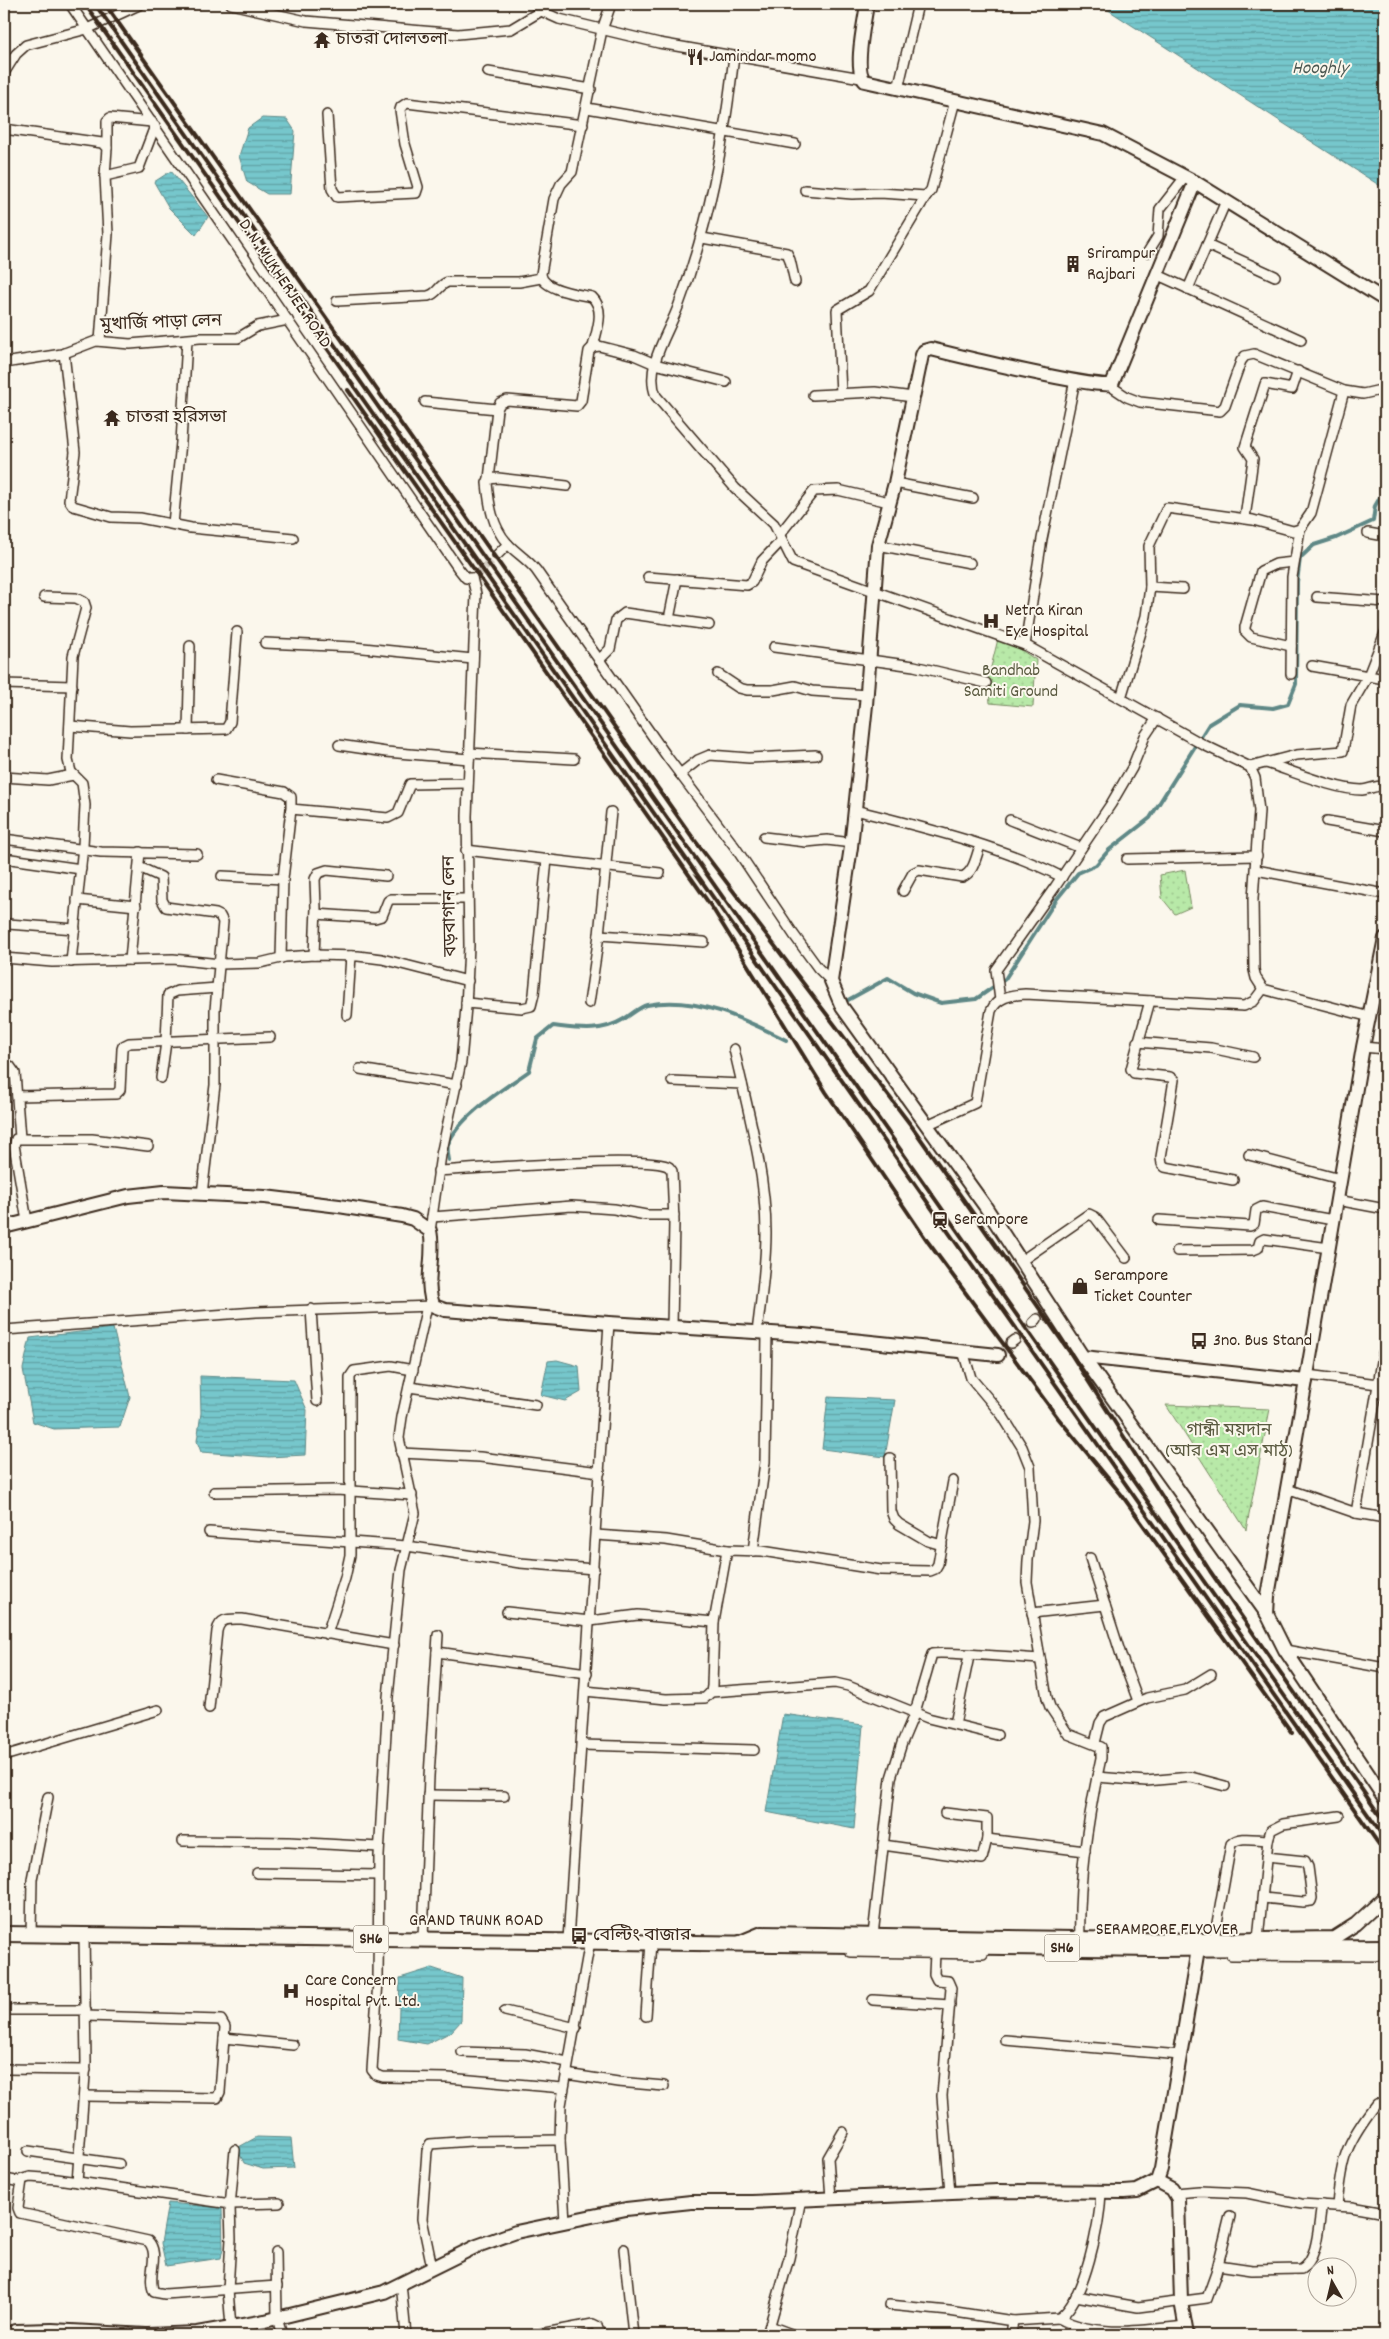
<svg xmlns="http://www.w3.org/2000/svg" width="1389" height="2339" font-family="Dekko,'Noto Sans Bengali',sans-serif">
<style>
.park{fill:url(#park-dots);stroke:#7a8a63}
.water{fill:url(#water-rules);stroke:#5e8886}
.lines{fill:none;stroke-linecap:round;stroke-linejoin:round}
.stream{stroke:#5e8886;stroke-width:4}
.street-tunnel{stroke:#d5cec3;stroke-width:9;stroke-dasharray:9 4.5;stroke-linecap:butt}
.street-casing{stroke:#3b2a1e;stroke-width:12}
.secondary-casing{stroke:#3b2a1e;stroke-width:16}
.primary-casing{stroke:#3b2a1e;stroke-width:18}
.street{stroke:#fbf7ec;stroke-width:9}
.secondary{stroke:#fbf7ec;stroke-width:12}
.primary{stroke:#fbf7ec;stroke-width:14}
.rail{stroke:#3b2a1e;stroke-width:4}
.labels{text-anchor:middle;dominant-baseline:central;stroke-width:4;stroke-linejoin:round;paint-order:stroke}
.shield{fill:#fbf7ec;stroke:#75685c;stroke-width:1}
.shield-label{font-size:16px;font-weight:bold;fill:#3b2a1e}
.poi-label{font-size:18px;fill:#3b2a1e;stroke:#fbf7ec;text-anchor:start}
.street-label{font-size:18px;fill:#3b2a1e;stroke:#fbf7ec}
.park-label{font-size:18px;fill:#5a5a40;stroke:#fbf7ec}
.water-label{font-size:19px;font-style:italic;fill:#4d5952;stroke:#fbf7ec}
</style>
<defs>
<pattern id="park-dots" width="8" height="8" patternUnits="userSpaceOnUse" patternTransform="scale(1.25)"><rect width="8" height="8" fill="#b8e9a8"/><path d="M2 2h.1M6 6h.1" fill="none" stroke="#9fc890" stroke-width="1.8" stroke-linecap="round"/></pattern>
<pattern id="water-rules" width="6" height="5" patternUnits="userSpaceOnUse" patternTransform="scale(1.25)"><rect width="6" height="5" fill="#76c7cc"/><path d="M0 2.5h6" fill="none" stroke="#62a2a5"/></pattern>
</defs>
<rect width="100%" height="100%" fill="#fbf7ec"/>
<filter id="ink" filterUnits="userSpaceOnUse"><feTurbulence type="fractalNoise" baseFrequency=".02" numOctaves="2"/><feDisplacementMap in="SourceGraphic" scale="10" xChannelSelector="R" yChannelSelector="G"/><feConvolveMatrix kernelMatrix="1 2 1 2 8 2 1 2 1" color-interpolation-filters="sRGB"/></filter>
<g filter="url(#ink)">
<g class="park">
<path d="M999,635L1036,660L1033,707L990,703L988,679Z"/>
<path d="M1185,870L1191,907L1175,914L1162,898L1160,875Z"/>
<path d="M1166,1405L1270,1409L1246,1530Z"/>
</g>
<g class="water">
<path d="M1099,4H1385V189Z"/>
<path d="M262,118L287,119L295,131L290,194H267L247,182L239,156L248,128Z"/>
<path d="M171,171L208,217L196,235L169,208L154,182Z"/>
<path d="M113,1328L130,1397L120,1427L54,1429L33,1422L23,1369L30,1338Z"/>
<path d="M557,1360L579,1366L581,1392L565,1401L541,1395L548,1361Z"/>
<path d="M200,1376L294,1380L307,1410L305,1455L269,1457L201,1452L197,1441L201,1413Z"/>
<path d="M828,1397L895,1400L885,1457L822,1449Z"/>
<path d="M783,1714L863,1725L854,1829L766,1812Z"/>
<path d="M432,1968L462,1978L461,2021L451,2032L427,2044L398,2039L400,1978Z"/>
<path d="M257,2137L291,2138L294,2168L263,2169L244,2163L237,2148Z"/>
<path d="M168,2203L222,2208L223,2248L221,2258L166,2266L161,2243Z"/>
</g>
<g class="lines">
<g class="stream">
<path d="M848,1000L888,978L913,993L941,1003L976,999L1005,979L1056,900L1078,873L1096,865L1109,850L1150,818L1209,724L1240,705L1273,708L1288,704L1296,684L1297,582L1300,558L1314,545L1336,538L1373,521L1375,506L1385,489"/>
<path d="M449,1160C448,1155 447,1149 448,1144C460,1115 504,1089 529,1071L537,1039L553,1026C579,1029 601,1033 624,1019C631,1015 639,1007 647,1005C696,995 744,1019 786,1040"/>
</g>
<g class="street-tunnel">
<path d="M475,577L497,555"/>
<path d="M1037,1319L1049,1308"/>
<path d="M1015,1340L1033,1323"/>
<path d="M1000,1354L1011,1343"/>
</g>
<g class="street-casing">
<g id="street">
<path d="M70,4L458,568L466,578H472"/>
<path d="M231,4L306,21L458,34L511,29L541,11"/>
<path d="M535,4L541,11L559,19L659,43L861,78"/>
<path d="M734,56C724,143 709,225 678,307C668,334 644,367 656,396L735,488L774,524L793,562L1025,645L1042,539L1075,380"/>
<path d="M488,72L591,89"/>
<path d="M4,73L16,54L26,45L87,29L141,4"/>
<path d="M898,89L918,4"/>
<path d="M587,108L795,144"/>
<path d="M327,115L332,189L337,197L416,193L418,187L405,144L400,110L401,107L407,103L583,125"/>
<path d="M4,129L102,143L107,148L105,176"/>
<path d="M107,148V121L110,118L152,122"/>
<path d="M805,190L852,194L880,193L926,196L931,190L955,101"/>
<path d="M702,238L787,253L790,260L795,282"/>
<path d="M1207,245L1275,276"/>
<path d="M1148,252L1158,236L1160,209L1185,177"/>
<path d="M1158,275L1301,340"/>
<path d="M1188,289L1226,201"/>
<path d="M337,301L428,296C438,294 438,285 448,282H519L541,278"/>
<path d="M100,341L108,234L105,176L139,168L155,126"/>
<path d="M593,347C596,332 606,310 592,297C578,294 542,290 541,274L554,199L561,184L572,172L602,30L611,4"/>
<path d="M64,353L75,452L69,500L73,506L111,517L140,518L191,528L293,538"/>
<path d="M4,363L62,354L96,341L130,344L200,338H238L258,326L288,320"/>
<path d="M1109,385L1127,397L1140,402L1220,411L1225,406L1241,361L1245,356L1254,354L1344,391L1363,394L1385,389"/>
<path d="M841,393L837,310L869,291L926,196"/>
<path d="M813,395L875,392L913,397"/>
<path d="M425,402L497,409L500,403L507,400L577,406L581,401L589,351L593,347L599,346L634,355L655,364L726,382"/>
<path d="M489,479L497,409"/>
<path d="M895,483L973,498"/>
<path d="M567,486L498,478L489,479L487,483C489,504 492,526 507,543C516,553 527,559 536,570L668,758L735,847L794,935L818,968L831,981"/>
<path d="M1245,518L1253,459L1245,447L1265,384L1292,389L1298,371"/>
<path d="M173,524L181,442L187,340"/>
<path d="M1368,533L1385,536"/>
<path d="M780,534L814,491L838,490L889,502"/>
<path d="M878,545L970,563"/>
<path d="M497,555L508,544"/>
<path d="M648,577L747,585L752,582L762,561L782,540"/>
<path d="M1183,589L1150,587L1149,546L1167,508L1253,520L1293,531L1300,529L1311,513L1344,391"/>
<path d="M44,597L76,598L84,602L86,608L73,656L68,760L71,772L82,783L85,805L83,846L71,962"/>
<path d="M1317,597L1385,602"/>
<path d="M669,619L677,579"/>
<path d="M265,643L353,647L473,659"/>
<path d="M1025,645L1204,745L1250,767L1255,778L1259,811L1253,899L1254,970L1256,978L1263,989L1370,1017"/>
<path d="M1291,646L1251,637L1245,631V627L1261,571L1276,564L1294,562"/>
<path d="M774,647L914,666L986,683"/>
<path d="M599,660L610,649L616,620L625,613L709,625"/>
<path d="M1312,666L1385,679"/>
<path d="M718,674L739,688L747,690H773L795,686L812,691L867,695"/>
<path d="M1291,674L1292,577L1300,529"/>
<path d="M4,684L72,686"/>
<path d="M1121,698L1146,616L1150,587"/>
<path d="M70,726L130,731L226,729L230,722L237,632"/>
<path d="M188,730L190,646"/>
<path d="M339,745L386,752L469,759"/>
<path d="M469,753L574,759"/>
<path d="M1266,763C1292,771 1336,790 1362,790C1370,789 1377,785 1385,786"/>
<path d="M1250,767L1296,755L1343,751L1351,705L1368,676L1385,633"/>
<path d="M680,774L698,760L710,755L749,758L816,755"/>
<path d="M4,777L48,780L73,775"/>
<path d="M216,780L284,792L291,797V809L388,818L398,813L410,784L468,783"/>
<path d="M855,810C925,828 998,845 1062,877"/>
<path d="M1010,820L1081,848"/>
<path d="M1327,821L1385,831"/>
<path d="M764,837L806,842L827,840L852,843"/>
<path d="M4,839L101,852L197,854"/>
<path d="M466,850L660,873"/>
<path d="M11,859L81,869"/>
<path d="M1127,859L1257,856"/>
<path d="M139,867L161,877L162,900L166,907L216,914L220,916L223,922L215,1010V1085L202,1194"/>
<path d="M1256,870L1385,894"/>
<path d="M222,876L283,879"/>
<path d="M903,891L913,873L919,870L962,877C974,873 976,856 980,846"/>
<path d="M77,900L136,906"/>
<path d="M316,914L375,918L382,916L388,901L391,899H468"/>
<path d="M8,924L75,929"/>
<path d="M599,935L704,942"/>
<path d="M314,955L316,908L315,879L318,873L327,870L386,876"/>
<path d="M4,958L52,962L173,959L220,964L260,963L285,957L314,955L358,956L382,959L468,981"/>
<path d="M281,958L283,879L291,809"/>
<path d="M130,960L140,852"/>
<path d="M1000,1000L996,970L1055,887L1111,804L1132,768L1145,736L1157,718"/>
<path d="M1150,1001L1131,1069L1134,1073L1170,1077L1174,1080L1161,1157L1162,1164L1165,1167L1233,1180"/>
<path d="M466,1003L522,1008L531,1006L534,994L547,859"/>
<path d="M589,1003L599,935L611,812"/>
<path d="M347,1015L351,956"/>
<path d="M1137,1042L1211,1048L1253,1057"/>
<path d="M1363,1047L1385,1049"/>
<path d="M734,1049C747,1107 766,1174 766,1233C766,1267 761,1300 757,1332"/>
<path d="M4,1064L10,1066L15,1073L20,1138"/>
<path d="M360,1069L457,1085"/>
<path d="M161,1078L166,1042L168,995L177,991L217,988"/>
<path d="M672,1081L742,1084"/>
<path d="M17,1096L116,1094L120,1090L122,1049L123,1046L129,1043L270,1037"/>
<path d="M927,1125L975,1103L991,1011C997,997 1011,995 1025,994L1244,1006L1254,1001L1263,989"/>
<path d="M1249,1155L1340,1179"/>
<path d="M438,1171C471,1169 653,1155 669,1167L672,1171L674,1222L672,1327"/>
<path d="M1337,1200L1385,1209"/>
<path d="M432,1217L572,1206L614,1209L646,1215H674"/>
<path d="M1159,1220L1250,1226L1254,1224L1256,1210L1262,1207L1333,1220"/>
<path d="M27,1221L14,1145L16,1139H92L148,1146"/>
<path d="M430,1231L441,1155L461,1062L466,1007L469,946L467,816L476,594L472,578"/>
<path d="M1177,1251L1253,1250L1258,1248L1260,1241L1264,1239L1329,1248"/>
<path d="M1021,1261L1089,1214L1095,1217L1126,1258"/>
<path d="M427,1306L402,1417L399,1438L415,1513L401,1570L388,1697L379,1856L378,1981L372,2070L376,2075L383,2077L448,2078L563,2088"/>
<path d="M311,1309L317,1401"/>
<path d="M1033,1323L1037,1319"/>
<path d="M4,1330L256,1312L433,1306"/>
<path d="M1011,1343L1015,1340"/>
<path d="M963,1351L971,1378L1002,1415L1022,1447L1030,1467L1033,1521L1028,1560L1027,1582L1047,1698L1050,1707L1068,1734L1101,1747V1758C1088,1817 1078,1878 1080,1939"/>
<path d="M1307,1375L1378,1384"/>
<path d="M409,1387L536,1405"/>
<path d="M401,1453L480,1457L600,1472"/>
<path d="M890,1458L891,1511L894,1519L899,1524L928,1541L942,1545"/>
<path d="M1287,1489L1356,1513L1385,1518"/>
<path d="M214,1492L336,1490L412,1495"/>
<path d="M1356,1513L1385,1344"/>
<path d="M209,1532L407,1546L520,1563L594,1569"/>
<path d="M596,1535L666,1540L727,1550"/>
<path d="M753,1551L765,1462L767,1333"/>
<path d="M1090,1558L1122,1658L1138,1701"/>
<path d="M507,1612L590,1621L638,1615L714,1622L727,1550L762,1551L881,1570L930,1571L935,1569L938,1564L953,1481"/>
<path d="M1032,1613L1105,1605"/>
<path d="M327,1634L345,1578L350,1555V1377L354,1371L391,1366L413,1370"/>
<path d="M1285,1650L1385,1668"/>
<path d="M437,1652L587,1673"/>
<path d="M585,1691L666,1699L705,1698L711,1692L712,1686L714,1622"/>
<path d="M711,1692L835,1683L848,1686L928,1718L997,1735"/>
<path d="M209,1708L217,1631C220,1617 230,1619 242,1619L394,1645"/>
<path d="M955,1724L969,1656"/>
<path d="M1095,1743L1100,1723L1104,1717L1147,1698L1185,1690L1211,1674"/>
<path d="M582,1745L754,1750"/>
<path d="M4,1756L158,1710"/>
<path d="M1097,1777L1146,1781L1191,1777L1225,1786"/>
<path d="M428,1795L504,1796"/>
<path d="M987,1839L1085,1851"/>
<path d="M183,1841L289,1842L379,1847"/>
<path d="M883,1845L982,1859L987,1839V1818L945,1813"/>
<path d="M257,1873L378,1875"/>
<path d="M1263,1898L1303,1902L1311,1901L1312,1898L1308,1867L1305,1861L1266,1857"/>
<path d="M31,1935L32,1879L48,1797"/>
<path d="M873,1935L891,1778L902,1743L915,1712L932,1654C938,1651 1025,1658 1040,1659"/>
<path d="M423,1939L429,1776L438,1635"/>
<path d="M1258,1939L1268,1840L1271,1830L1283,1824L1339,1816"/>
<path d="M568,1940L609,1323"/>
<path d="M1214,1940L1231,1844C1240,1835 1256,1840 1268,1840"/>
<path d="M851,1952L983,1954"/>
<path d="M935,1953L934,1974L937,1980L948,1981L951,1988L942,2096L950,2193"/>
<path d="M1231,1955L1385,1956"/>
<path d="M873,2000L950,2005"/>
<path d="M9,2010H86"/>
<path d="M505,2011L576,2028"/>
<path d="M86,2016L221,2020L225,2027L224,2038"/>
<path d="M646,2016L651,1942"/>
<path d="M1005,2040L1180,2055"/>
<path d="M462,2052L525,2054L568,2062"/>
<path d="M4,2069L86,2070"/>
<path d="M566,2074L618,2082L664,2086"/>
<path d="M84,2096L217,2098L220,2092L224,2038L293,2045"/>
<path d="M28,2151L119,2164"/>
<path d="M4,2179L16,2181L30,2177L57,2179L231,2204L279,2203"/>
<path d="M22,2180L18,2208L20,2213L148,2241C161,2254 146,2276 154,2292L165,2294L277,2286"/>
<path d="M77,2182L86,2062L84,1935"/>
<path d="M1175,2193L1199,2191L1247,2193L1301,2204L1351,2207L1385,2213"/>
<path d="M831,2198L828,2158L843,2132"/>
<path d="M1337,2206C1341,2158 1346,2143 1376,2104"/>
<path d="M565,2221L560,2140L561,2105L590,1941"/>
<path d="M624,2249L633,2335"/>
<path d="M276,2252L277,2318L282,2335"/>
<path d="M1218,2265L1252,2270L1301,2269C1319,2259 1318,2223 1322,2205"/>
<path d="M432,2267L422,2219L427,2151L430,2144L471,2141L560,2140"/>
<path d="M401,2283L406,2335"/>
<path d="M1076,2296L1138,2307L1207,2298L1216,2273L1230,2216"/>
<path d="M889,2305L949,2311L1013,2321"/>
<path d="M1059,2318C1096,2339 1144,2330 1185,2326"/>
<path d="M770,2326L794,2335"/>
<path d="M231,2327L228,2290L231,2239L230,2207L235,2150"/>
<path d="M534,2335L593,2324L597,2326L600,2335"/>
<path d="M767,2335L789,2258L801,2199"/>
<path d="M1011,2335L1013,2321L1059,2318C1085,2301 1100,2222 1101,2192"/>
</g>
</g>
<g class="secondary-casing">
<g id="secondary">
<path d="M867,4C865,20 853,70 865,81L1103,134L1195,182L1385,300"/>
<path d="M1195,182L1112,384C1100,390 955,355 931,349L924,351L922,355L895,483L878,545L866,705L851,847L831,981L842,1007L985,1206L1083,1357L1306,1381L1363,1047L1385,938"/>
<path d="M4,1227L128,1196L164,1192L265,1197L339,1206L402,1216L413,1219L430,1231C436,1256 423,1283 434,1306L445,1310L609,1323L803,1335L998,1355"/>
<path d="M1083,1357L1267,1614"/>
<path d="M1306,1381L1268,1596L1267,1614L1285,1650L1385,1799"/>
<path d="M738,1943L762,1933L1200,1940L1334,1938L1356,1924L1385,1897"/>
<path d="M1157,2181L1172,2189L1178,2199L1181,2301L1187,2335"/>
<path d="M5,2335L16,2331L52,2330L147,2335L197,2333L265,2321L384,2292L477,2246L516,2232L626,2209L691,2202H752L997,2191L1124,2192L1137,2191L1157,2181L1161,2169L1197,1955"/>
</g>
</g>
<g class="primary-casing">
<path id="primary" d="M4,1934L1154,1949L1385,1947"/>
</g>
<use href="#street" class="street"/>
<use href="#secondary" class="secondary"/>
<use href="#primary" class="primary"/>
<g class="rail">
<path d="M85,4L1385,1853"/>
<path d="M95,4L1385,1839"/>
<path d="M105,4L693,838L913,1128L991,1239L1069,1351L1210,1571L1385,1823"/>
<path d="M348,390L713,909L826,1092L928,1242L1058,1418L1121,1494L1292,1733"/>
</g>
</g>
</g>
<defs>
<g id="temple-bare" transform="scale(1.35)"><path d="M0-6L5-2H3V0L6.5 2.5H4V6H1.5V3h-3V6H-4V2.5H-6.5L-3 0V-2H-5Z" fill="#3b2a1e" stroke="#fbf7ec" stroke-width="2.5" paint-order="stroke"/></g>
<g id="restaurant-bare" transform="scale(1.35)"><path d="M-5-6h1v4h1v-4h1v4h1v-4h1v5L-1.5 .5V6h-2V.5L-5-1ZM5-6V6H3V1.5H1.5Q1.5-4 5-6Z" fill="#3b2a1e" stroke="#fbf7ec" stroke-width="2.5" paint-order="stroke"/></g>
<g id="building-bare" transform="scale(1.35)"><path d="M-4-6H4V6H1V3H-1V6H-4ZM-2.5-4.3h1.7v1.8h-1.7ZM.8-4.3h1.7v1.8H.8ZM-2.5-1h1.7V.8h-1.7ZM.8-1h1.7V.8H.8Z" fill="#3b2a1e" stroke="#fbf7ec" stroke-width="2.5" paint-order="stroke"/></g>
<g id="hospital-bare" transform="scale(1.35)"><path d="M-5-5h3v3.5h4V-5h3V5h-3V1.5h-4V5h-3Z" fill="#3b2a1e" stroke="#fbf7ec" stroke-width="2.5" paint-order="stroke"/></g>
<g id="station-bare" transform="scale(1.35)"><path d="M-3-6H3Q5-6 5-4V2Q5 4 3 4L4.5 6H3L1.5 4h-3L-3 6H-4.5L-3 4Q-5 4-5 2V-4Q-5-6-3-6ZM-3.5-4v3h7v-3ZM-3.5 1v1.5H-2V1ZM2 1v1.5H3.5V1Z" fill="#3b2a1e" stroke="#fbf7ec" stroke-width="2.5" paint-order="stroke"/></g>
<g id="shop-bare" transform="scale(1.35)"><path d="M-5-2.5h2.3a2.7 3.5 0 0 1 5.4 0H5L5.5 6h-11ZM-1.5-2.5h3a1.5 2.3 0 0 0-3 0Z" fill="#3b2a1e" stroke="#fbf7ec" stroke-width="2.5" paint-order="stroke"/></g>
<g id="bus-bare" transform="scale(1.35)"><path d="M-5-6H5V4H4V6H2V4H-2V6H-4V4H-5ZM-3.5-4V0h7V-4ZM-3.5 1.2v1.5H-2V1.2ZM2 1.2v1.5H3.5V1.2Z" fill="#3b2a1e" stroke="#fbf7ec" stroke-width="2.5" paint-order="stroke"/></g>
</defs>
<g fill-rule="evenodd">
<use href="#temple-bare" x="322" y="40"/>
<use href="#restaurant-bare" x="695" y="57"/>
<use href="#building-bare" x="1073" y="264"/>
<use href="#temple-bare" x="112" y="418"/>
<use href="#hospital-bare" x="991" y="621"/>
<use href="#station-bare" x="940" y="1220"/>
<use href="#shop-bare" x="1080" y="1286"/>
<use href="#bus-bare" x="1199" y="1341"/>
<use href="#bus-bare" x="579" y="1936"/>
<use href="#hospital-bare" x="291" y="1991"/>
</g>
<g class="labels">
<g class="shield">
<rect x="353.5" y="1925.5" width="35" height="27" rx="4"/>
<rect x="1044.5" y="1934.5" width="35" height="27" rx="4"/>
</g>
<g class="shield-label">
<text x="371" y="1939">SH6</text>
<text x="1062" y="1948">SH6</text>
</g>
<g class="poi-label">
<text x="336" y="40">চাতরা দোলতলা</text>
<text x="709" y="57">Jamindar momo</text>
<text x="1087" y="254">Srirampur<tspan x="1087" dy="21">Rajbari</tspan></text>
<text x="126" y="418">চাতরা হরিসভা</text>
<text x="1005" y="611">Netra Kiran<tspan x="1005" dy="21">Eye Hospital</tspan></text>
<text x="954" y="1220">Serampore</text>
<text x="1094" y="1276">Serampore<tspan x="1094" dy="21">Ticket Counter</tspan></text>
<text x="1213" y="1341">3no. Bus Stand</text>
<text x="593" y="1936">বেল্টিং বাজার</text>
<text x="305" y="1981">Care Concern<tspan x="305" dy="21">Hospital Pvt. Ltd.</tspan></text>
</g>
<g class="street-label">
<text transform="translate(284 284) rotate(56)">D. N. MUKHERJEE ROAD</text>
<text transform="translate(161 324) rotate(-2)">মুখার্জি পাড়া লেন</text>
<text transform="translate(451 906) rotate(-91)">বড়বাগান লেন</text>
<text x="476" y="1921">GRAND TRUNK ROAD</text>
<text x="1167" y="1930">SERAMPORE FLYOVER</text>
</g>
<g class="park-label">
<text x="1011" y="671">Bandhab<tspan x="1011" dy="21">Samiti Ground</tspan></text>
<text x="1229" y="1431">গান্ধী ময়দান<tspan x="1229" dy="21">(আর এম এস মাঠ)</tspan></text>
</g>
<g class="water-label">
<text x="1320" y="69">Hooghly</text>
</g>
</g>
<rect width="1389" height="2339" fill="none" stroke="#fbf7ec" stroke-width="20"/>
<rect x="10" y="10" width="1369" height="2319" fill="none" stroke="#3b2a1e" stroke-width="2" filter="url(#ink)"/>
<g transform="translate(1332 2282) rotate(352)"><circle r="24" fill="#fbf7ec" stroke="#aea59a"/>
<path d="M0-4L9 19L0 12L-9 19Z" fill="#3b2a1e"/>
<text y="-8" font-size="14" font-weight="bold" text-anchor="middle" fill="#3b2a1e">N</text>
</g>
</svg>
